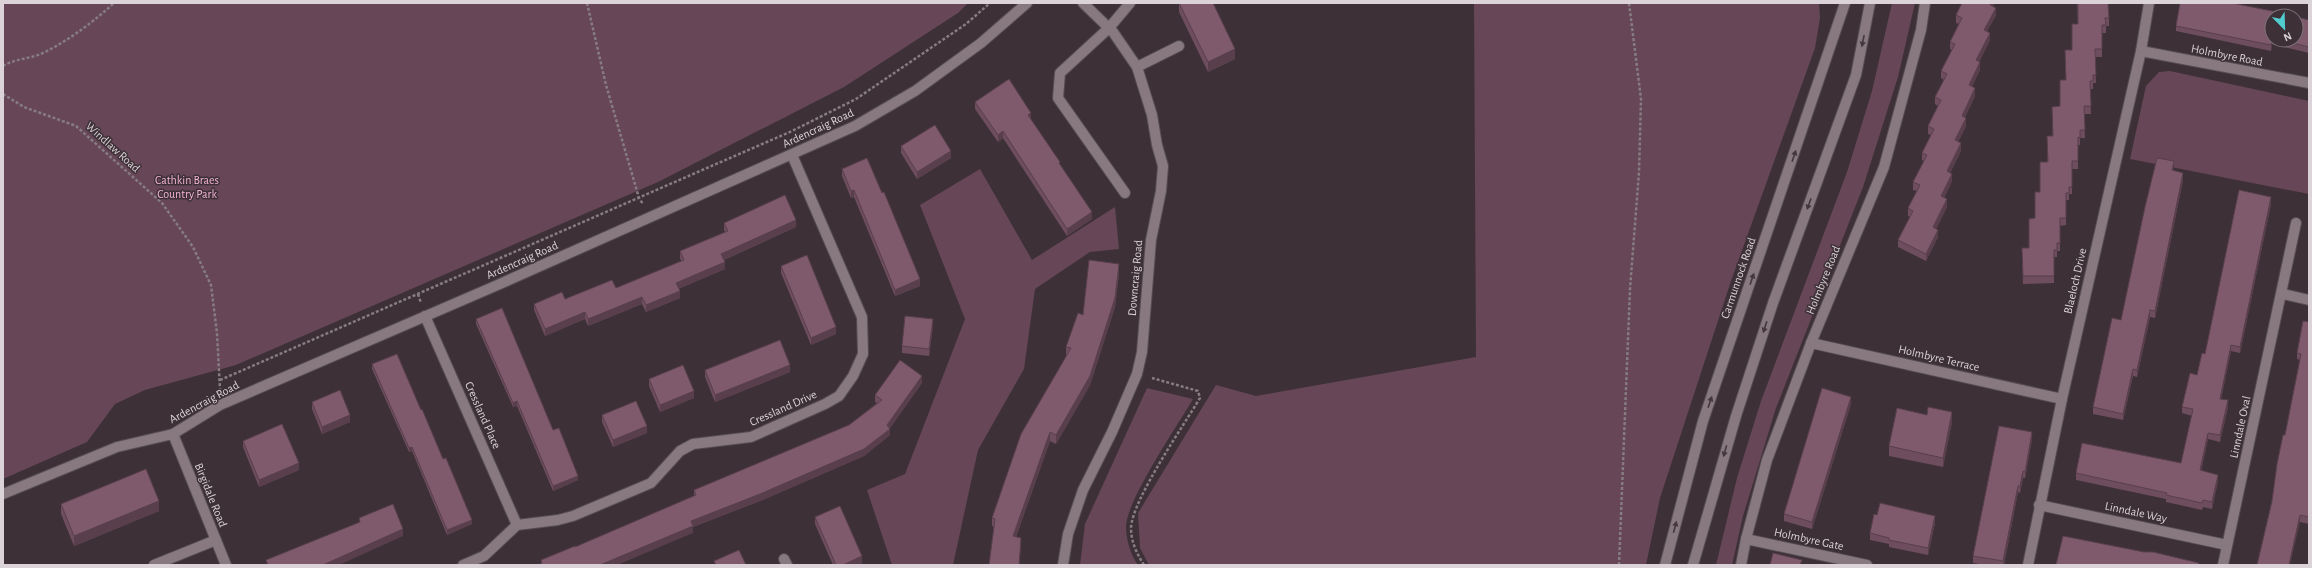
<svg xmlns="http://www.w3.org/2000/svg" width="2312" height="568" font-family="'Alegreya Sans',sans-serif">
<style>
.green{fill:#664657}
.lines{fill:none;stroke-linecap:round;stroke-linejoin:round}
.lane-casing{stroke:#574d52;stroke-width:12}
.street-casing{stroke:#574d52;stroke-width:12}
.secondary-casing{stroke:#574d52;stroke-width:12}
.path{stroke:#867c81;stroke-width:2.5;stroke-dasharray:3 2;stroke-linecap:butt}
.lane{stroke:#87797f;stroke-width:10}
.street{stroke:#87797f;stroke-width:10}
.secondary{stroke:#87797f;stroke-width:10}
.wall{fill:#6d4d5e}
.shaded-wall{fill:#593f4c}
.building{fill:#7f5a6d;stroke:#593f4c}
.oneway{fill:#44383e}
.labels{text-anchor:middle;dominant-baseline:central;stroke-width:3;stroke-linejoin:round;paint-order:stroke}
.street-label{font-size:12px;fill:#dbd3d7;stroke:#3d3137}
.park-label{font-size:12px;fill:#f4b3d4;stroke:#3d3137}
</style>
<rect width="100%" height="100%" fill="#3d3137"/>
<g class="green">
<path d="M3,3H968L958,13L844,87L658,182L236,365L145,390L115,404L87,442L3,479Z"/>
<path d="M1474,3H1819L1820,18L1815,48L1731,281L1660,498L1646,565H1149L1140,548L1138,513L1216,385L1256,396L1476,357Z"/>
<path d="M1892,3H1915L1898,77L1863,187L1776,408L1743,516L1732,565H1716L1737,478L1761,401L1847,172L1872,91Z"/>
<path d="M2170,71L2309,101V194L2130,159L2146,86L2159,72Z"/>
<path d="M980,169L1032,260L1115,207L1119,249L1090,252L1035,289L1024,369L978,450L953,565H892L867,490L905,474L965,319L920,205Z"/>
<path d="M1147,388L1193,399C1178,425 1126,501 1126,527C1126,539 1131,556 1138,565H1080L1085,524Z"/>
</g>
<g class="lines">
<g class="lane-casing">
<g id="lane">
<path d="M1109,28L1130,3"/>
<path d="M1137,67L1179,46"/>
<path d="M154,565L216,540"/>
</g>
</g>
<g class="street-casing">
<g id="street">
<path d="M1109,28L1060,73L1058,98L1125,193"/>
<path d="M2141,51L2309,83"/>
<path d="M2283,294L2309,300"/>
<path d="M425,316L517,525"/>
<path d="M1811,343L2062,399"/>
<path d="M173,434L226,565"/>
<path d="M2039,505L2227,545"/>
<path d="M1746,539L1867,565"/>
<path d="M784,559L787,565"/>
<path d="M463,565L484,556L517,525L558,520L573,516L651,483L680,451L693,444L751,437L825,404L839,396L853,376L863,354L862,317L792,155"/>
<path d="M1063,565L1068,534L1083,490L1112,432L1137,374L1142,352L1151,240L1161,191L1163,166L1157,145L1152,115L1137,67L1113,32L1083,3"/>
<path d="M1741,565L1746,539L1767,460L1811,343L1884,167L1921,30L1925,3"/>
<path d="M2028,565L2062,399L2141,51L2149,3"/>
<path d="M2223,565L2296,223"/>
</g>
</g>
<g class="secondary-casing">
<g id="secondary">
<path d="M3,494L117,447L173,434L220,405L493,287L855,126L915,91L981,43L1027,3"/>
<path d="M1665,565L1703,421L1845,3"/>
<path d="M1693,565L1736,416L1773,303L1856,75L1870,3"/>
</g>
</g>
<g class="path">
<path d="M587,3L606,85L639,198L643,204"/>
<path d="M3,66C14,59 28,59 41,54C68,41 92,23 114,3"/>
<path d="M3,94L24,107L76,126L162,203L193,247L211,285L217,333L220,389"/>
<path d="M418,294L421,303"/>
<path d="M220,380L792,131L856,99L966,24L990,3"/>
<path d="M1144,565C1137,554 1131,542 1131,528C1132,500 1184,425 1200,398L1198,391L1152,378"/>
<path d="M1619,565L1630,289L1639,172L1641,99L1629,3"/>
</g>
<use href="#lane" class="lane"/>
<use href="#street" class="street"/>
<use href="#secondary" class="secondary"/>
</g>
<g class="wall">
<path d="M1179,3H1213L1235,59L1208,72L1179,12Z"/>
<path d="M2077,3L2109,18V26H2106V33H2102V57H2095L2096,83H2093V89H2090L2091,114H2084L2085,138H2080V145H2078V169H2072V194H2069V200H2066V225L2060,226V251H2057V257H2054V283L2023,284L2022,248H2029L2040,192L2047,162L2052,136L2060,106L2078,24Z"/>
<path d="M1993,6L1996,15L1987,31L1990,40L1979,62L1980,70L1972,86L1975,96L1965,117L1966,126L1958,142L1961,151L1950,173L1952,181L1944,198L1947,207L1936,229L1938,237L1926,261L1898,247V240L1910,217L1908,216V208L1917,191L1913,190V182L1924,161L1922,160V153L1931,135L1928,134V126L1938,106L1935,104V97L1944,80L1941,78V71L1952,50L1950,49V42L1959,24L1956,23V15Z"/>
<path d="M2272,16V40H2296L2309,20V53L2272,44L2271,51L2176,31V26Z"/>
<path d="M975,102L1031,120L1060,165L1092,219L1067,236L1003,138L998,142L975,109Z"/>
<path d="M901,146L951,158L917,179L901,153Z"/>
<path d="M2174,168L2173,171L2183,180L2155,318L2150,317L2137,377L2133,376L2123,420L2093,414V407L2121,320Z"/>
<path d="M842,169L920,286L895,296L854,197L851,198L842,176Z"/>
<path d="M2271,204L2240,353L2231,351L2221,399L2228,407L2220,442L2208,439L2201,471L2218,481L2212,509L2203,507L2202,510L2166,502V499L2076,480V473L2181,463L2192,416L2182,413V407L2197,375L2205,354Z"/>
<path d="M724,223L796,227L724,260L725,269L678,289L680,298L646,312L642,304L588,326L585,319L545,336L534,310V304L565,299L616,288L681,261L680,258V251L725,232L724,230Z"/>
<path d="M781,266L836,334L811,345L781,273Z"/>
<path d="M1119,273L1115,307L1090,385L1056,444L1050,441L1016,537L1021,546L1019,565H989L994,527L992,526V518L1066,356V347L1083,315Z"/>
<path d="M476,319L553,430L578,480L553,491L517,406L513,407L476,324Z"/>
<path d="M2309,322V524L2300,522L2272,501L2300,360L2297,359V353Z"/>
<path d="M933,326L929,356L902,353V346Z"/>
<path d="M372,364L421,410L472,524L447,535L412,451L409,452L372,369Z"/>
<path d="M705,370L790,372L715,402L705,377Z"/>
<path d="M649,379L694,398L660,412L649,386Z"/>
<path d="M922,383L890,428V435L864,456L760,501L693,527V533L541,564V560L575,547L694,496V490L849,425L877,403L875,402V395Z"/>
<path d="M312,402L350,422L322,434L312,409Z"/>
<path d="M1851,404L1812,529L1784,521V514Z"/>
<path d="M602,415L647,433L613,447L602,422Z"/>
<path d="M1952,422L1943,467L1889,456V446Z"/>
<path d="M2032,439L2025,478H2023L2020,493L2018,492L2004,565H1986L1973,563V556Z"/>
<path d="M243,441L299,470L259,487L243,447Z"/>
<path d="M61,504L159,511L74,546L61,514Z"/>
<path d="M1877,515L1935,523L1928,555L1889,547V544L1870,540V533Z"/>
<path d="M815,517L862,563L858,565H833L815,524Z"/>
</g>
<g class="shaded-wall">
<path d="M1991,3H1995L1990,12V5Z"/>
<path d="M1996,8V15L1984,37V30Z"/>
<path d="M1990,33V40L1976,68V60Z"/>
<path d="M2272,38V44L2271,51V45Z"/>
<path d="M1235,49V59L1208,72V62Z"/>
<path d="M1980,62V70L1969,93V85Z"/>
<path d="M1975,88V96L1962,123V116Z"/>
<path d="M1031,113V119L1028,115Z"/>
<path d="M1966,118V126L1955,148V140Z"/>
<path d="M1003,131V138L998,142V135Z"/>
<path d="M1961,143V151L1947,179V171Z"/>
<path d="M951,151V158L917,179V172Z"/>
<path d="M2174,161V168L2172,177V170Z"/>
<path d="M2183,173V180L2155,318V311Z"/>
<path d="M1952,174V181L1941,204V196Z"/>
<path d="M854,190V197L851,198V191Z"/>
<path d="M2271,197V204L2240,353V347Z"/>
<path d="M1947,199V207L1933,235V227Z"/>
<path d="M1092,212V219L1067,236V229Z"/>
<path d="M796,220V227L721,261V254Z"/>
<path d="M1938,230V237L1926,261V254Z"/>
<path d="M725,262V269L676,290V283Z"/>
<path d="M1119,264V273L1115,307L1090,385L1056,444V435Z"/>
<path d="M920,279V286L895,296V290Z"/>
<path d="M680,291V298L646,312V305Z"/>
<path d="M642,297V304L588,326V319Z"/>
<path d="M2150,310V317L2137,377V370Z"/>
<path d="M585,312V319L545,336V329Z"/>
<path d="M933,319V326L929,356V349Z"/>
<path d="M836,327V334L811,345V338Z"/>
<path d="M2231,345V351L2220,405V399Z"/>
<path d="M790,365V372L715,402V395Z"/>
<path d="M2133,369V376L2123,420V414Z"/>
<path d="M922,376V383L889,429H890V435L864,456L760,501L693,527V533L617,565H600L887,425Z"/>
<path d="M694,391V398L660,412V405Z"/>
<path d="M1851,397V404L1812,529V522Z"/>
<path d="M2228,400V407L2220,442V435Z"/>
<path d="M517,401V406L513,407V403Z"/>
<path d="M1952,412V422L1943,467V458Z"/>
<path d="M350,415V422L322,434V427Z"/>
<path d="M647,426V433L613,447V440Z"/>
<path d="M1050,432V441L1013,545V536Z"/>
<path d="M2032,432V439L2025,478V472Z"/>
<path d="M2208,433V439L2200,477V470Z"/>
<path d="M412,447V451L409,452V448Z"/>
<path d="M299,463V470L259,487V480Z"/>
<path d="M2023,471V478L2020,493V486Z"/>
<path d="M2218,475V481L2212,509V502Z"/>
<path d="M578,476V480L553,491V486Z"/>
<path d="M2018,486V492L2004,565H2003V561Z"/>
<path d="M159,501V511L74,546V536Z"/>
<path d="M2300,515V522L2290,565H2289Z"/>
<path d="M1935,516V523L1928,555V548Z"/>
<path d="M472,520V524L447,535V530Z"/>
<path d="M403,529V536L339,565H323Z"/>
<path d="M862,556V563L858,565H843Z"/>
</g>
<g class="building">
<path d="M1179,3H1213L1235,49L1208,62Z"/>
<path d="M1962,3H1991L1990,5L1996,8L1984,30L1990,33L1976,60L1980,62L1969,85L1975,88L1962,116L1966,118L1955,140L1961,143L1947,171L1952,174L1941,196L1947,199L1933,227L1938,230L1926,254L1898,240L1913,211L1908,208L1920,185L1913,182L1927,155L1922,153L1934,129L1928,126L1941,100L1935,97L1947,74L1941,71L1955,44L1950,42L1962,18L1956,15Z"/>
<path d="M2078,3H2108L2109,18H2105L2106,25H2102V49H2095L2096,75H2093V81H2090L2091,106H2084L2085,130H2080V138L2078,137V161H2072V187H2069V193H2066V218H2060V243H2057V250H2054V276H2023L2022,248H2029V219L2035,218V192H2040V162H2048L2047,136H2053L2052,107L2060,106V80H2066L2065,50H2072V24H2078Z"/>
<path d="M2180,3H2232L2277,12L2293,16H2272V38L2271,45L2176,26Z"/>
<path d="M2296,17L2309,20V47L2280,40H2296Z"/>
<path d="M1009,79L1031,113L1028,115L1060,162L1059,163L1092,212L1067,229L1003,131L998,135L975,102Z"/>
<path d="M935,125L951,151L917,172L901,146Z"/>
<path d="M867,158L882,193L884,192L920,279L895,290L854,190L851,191L842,169Z"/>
<path d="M2157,158L2174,161L2172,170L2183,173L2155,311L2150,310L2137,370L2133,369L2123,414L2093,407L2112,318L2121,320L2145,207Z"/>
<path d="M2239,190L2271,197L2240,347L2231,345L2220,399L2228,400L2220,435L2208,433L2200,470L2218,475L2212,502L2203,500L2202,503L2166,495L2167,493L2076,473L2082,443L2181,463L2193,409L2182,407L2190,373L2197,375L2202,353L2205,354Z"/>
<path d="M785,195L796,220L721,254L725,262L676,283L680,291L646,305L642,297L588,319L585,312L545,329L534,304L562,292L565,299L612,280L616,288L684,260L680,251L728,231L724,223Z"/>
<path d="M807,255L836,327L811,338L781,266Z"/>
<path d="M1089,260L1119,264L1115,298L1090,376L1056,435L1050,432L1013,536L1021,538L1019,565H989L995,519L992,518L1021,434L1071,348L1066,347L1078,313L1083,315Z"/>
<path d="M502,308L553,430L559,428L578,476L553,486L517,401L513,403L476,319Z"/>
<path d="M905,316L933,319L929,349L902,346Z"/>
<path d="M2303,321L2309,322V517L2300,515L2289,565H2257L2272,501L2277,464L2283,435H2285L2301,354L2297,353Z"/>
<path d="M780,340L790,365L715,395L705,370Z"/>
<path d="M397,354L421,410L422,409L443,459L446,458L472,520L447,530L412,447L409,448L372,364Z"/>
<path d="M900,360L922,376L887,425L890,429L864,449L760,494L691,521L693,526L600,565H538L542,563L541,560L575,546V547L696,495L694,490L849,425L882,400L875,395Z"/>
<path d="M683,365L694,391L660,405L649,379Z"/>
<path d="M1822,388L1851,397L1812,522L1784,514Z"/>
<path d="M340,390L350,415L322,427L312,402Z"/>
<path d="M636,401L647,426L613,440L602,415Z"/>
<path d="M1928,407L1952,412L1943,458L1889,446L1897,408L1927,415Z"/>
<path d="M282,424L299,463L259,480L243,441Z"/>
<path d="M1999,426L2032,432L2025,472L2023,471L2020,486H2018L2003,561L1973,556Z"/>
<path d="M146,469L159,501L74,536L61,504Z"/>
<path d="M1880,503L1935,516L1928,548L1889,540V538L1870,533L1874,514L1877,515Z"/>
<path d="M393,504L403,529L323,565H268L266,560L360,522L359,518Z"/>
<path d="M840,506L862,556L843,565H836L815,517Z"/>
<path d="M2063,536L2144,552H2153L2199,563L2198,565H2056Z"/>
<path d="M739,550L746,565H716L714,561Z"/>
<path d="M1773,553L1802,560L1800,565H1770Z"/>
</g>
<defs><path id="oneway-solid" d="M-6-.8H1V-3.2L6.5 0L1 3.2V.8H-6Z"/></defs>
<g class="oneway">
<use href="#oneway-solid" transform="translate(1863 41) rotate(101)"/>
<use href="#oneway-solid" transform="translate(1794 156) rotate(-71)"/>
<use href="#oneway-solid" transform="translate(1809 204) rotate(110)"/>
<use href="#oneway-solid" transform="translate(1752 279) rotate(-71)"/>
<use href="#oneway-solid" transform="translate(1765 327) rotate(108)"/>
<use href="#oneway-solid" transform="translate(1710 402) rotate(-71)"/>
<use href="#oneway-solid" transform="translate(1725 451) rotate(106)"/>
<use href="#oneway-solid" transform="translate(1675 527) rotate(-75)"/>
</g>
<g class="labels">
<g class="street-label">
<text transform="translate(2227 55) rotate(11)">Holmbyre Road</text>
<text transform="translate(818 128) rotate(-25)">Ardencraig Road</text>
<text transform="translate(113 147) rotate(42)">Windlaw Road</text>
<text transform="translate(522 260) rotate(-24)">Ardencraig Road</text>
<text transform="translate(1135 278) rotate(-85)">Downcraig Road</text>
<text transform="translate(1738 278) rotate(-71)">Carmunnock Road</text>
<text transform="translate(1823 280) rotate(-68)">Holmbyre Road</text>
<text transform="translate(2075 281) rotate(-77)">Blaeloch Drive</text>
<text transform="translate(1939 358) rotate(13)">Holmbyre Terrace</text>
<text transform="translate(204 402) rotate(-28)">Ardencraig Road</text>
<text transform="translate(783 408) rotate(-24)">Cressland Drive</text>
<text transform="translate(483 415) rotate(66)">Cressland Place</text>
<text transform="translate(2240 427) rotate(-78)">Linndale Oval</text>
<text transform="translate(211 495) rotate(68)">Birgidale Road</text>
<text transform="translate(2136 512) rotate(12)">Linndale Way</text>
<text transform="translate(1809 539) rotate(12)">Holmbyre Gate</text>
</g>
<g class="park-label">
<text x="187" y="180">Cathkin Braes<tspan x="187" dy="14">Country Park</tspan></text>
</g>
</g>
<rect width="2312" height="568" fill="none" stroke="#dbd3d7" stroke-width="8"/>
<g transform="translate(2284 28) rotate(157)"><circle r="19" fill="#3d3137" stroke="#7c7277"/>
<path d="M0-3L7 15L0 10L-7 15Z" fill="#52cdcf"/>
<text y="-6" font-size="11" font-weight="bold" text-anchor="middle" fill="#dbd3d7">N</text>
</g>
</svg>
